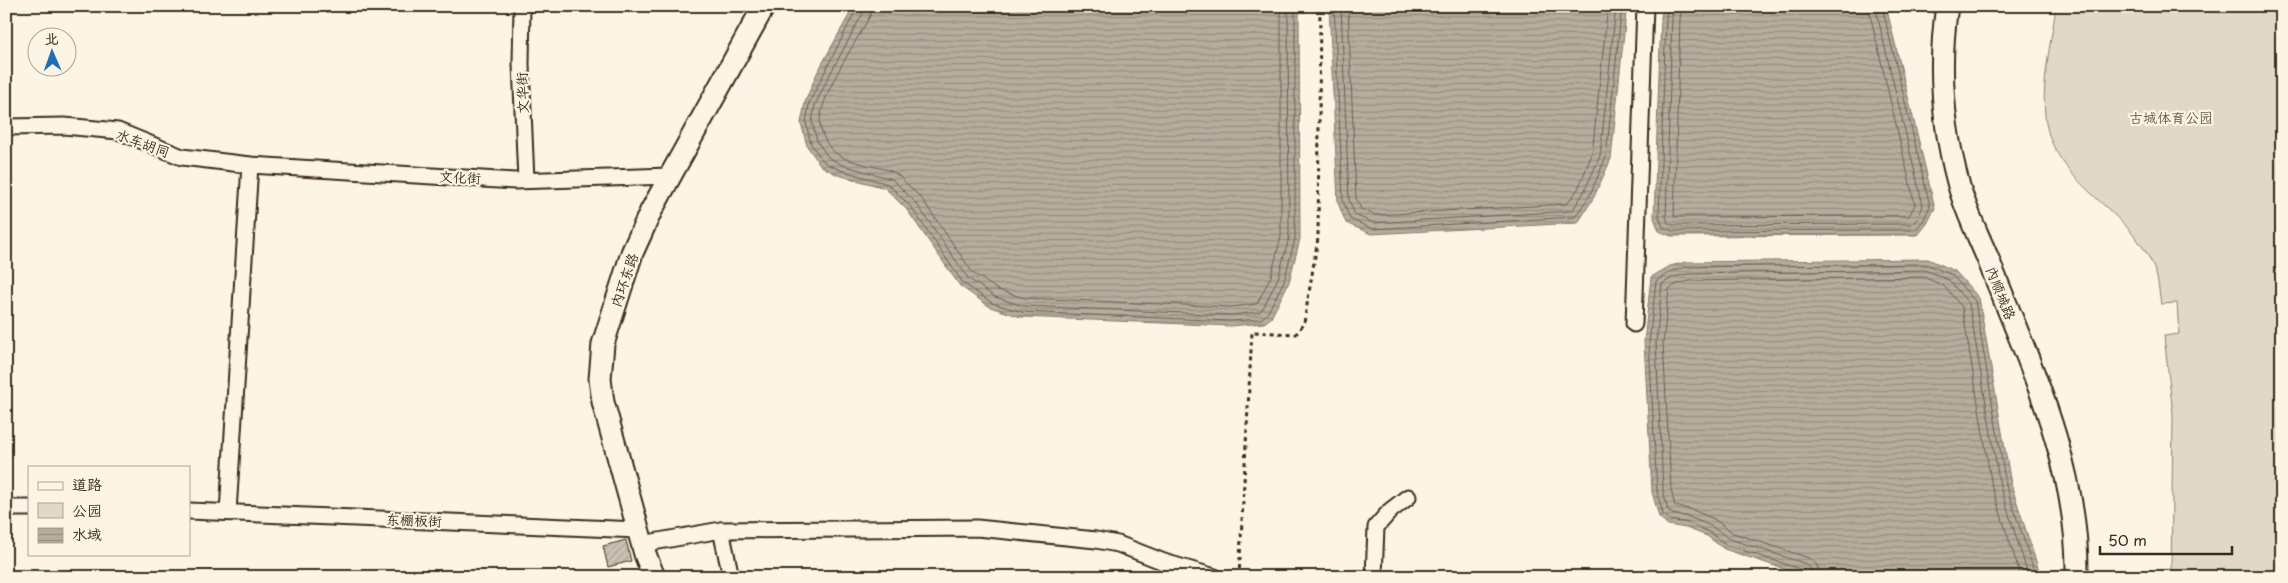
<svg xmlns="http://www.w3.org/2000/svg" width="2288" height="583" font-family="'Playpen Sans','LXGW WenKai TC',sans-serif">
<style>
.park{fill:#e0d8c8;stroke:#8e8173}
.water{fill:url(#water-rules);stroke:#85796b}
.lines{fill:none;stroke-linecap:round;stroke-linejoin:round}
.shore{stroke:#6d5e51;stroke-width:1}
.building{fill:url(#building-hatch);stroke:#3b2a1e}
.street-casing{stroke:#3b2a1e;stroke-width:19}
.secondary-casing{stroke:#3b2a1e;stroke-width:25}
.path{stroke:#3b2a1e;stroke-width:3;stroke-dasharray:4 4;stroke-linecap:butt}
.street{stroke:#fcf5e5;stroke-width:15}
.secondary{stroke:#fcf5e5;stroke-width:21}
.labels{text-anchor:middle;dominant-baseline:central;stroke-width:4.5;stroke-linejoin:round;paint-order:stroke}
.street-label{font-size:14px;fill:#3b2a1e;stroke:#fcf5e5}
.park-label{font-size:14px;fill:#645648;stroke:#fcf5e5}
</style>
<defs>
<pattern id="water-rules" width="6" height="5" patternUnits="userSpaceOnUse" patternTransform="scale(1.25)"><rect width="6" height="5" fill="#b7ad9e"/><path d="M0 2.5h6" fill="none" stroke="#968d80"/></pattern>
<pattern id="building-hatch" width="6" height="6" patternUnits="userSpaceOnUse" patternTransform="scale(1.25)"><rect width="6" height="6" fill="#ccc2b3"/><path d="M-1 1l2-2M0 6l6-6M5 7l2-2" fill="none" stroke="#b0a79a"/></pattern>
</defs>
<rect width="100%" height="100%" fill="#fcf5e5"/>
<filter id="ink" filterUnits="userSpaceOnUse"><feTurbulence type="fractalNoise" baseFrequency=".02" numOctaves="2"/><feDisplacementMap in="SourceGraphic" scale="10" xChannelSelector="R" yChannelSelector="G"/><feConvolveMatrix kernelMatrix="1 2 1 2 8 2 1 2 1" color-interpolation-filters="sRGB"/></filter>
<g filter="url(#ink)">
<path class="park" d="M2056,6H2282V577H2171L2173,414L2164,336L2179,334L2177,303L2161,304C2159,294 2159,283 2156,274C2138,216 2068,192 2049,135C2037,98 2051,45 2056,6Z"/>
<g class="water">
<path d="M854,6H1299L1300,239L1289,282L1271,318L1264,323L1231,326L1021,317L990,307L960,286L907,210L885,188L838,175L821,166L807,146L801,123L805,102L817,73Z"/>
<path d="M1329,6H1625L1626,13L1611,159L1594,197L1578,223L1371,234L1346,223L1338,203Z"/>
<path d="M1664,6H1886L1935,208L1927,224L1918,235L1671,236L1659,231L1654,218L1661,16Z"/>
<path d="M1928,259L1955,271L1979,298L2011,484L2041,577H1808L1724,549L1707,536L1686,528L1668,525L1659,517L1652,492L1644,342L1651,277L1670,266L1686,262Z"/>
</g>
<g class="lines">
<g class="shore">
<path d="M858,6L809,103L806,123L811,144L824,162L840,170L888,184L911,207L963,283L992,303L1022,312L1231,321L1261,319L1267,314L1284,281L1295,239V6"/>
<path d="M864,6L863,13L828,78L815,105L812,122L817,141L828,157L842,165L892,179L916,203L968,278L995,297L1023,306L1231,315L1259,312L1262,310L1278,278L1289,238L1288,6"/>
<path d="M872,6L870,16C855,44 823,90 820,120C819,130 826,144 833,151C844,162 876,166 891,171L898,175L922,199L973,273L998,290L1024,298L1231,307L1257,304L1271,276L1281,237V6"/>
<path d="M1334,6L1343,201L1350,219L1372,229L1575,217L1590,195L1606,157L1621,14L1620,6"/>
<path d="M1341,6L1349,200L1355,215L1373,223L1572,211L1584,192L1600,156L1615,15L1614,6"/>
<path d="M1348,6L1356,198L1361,209L1375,215L1567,204L1578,189L1592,154L1607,15L1606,6"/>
<path d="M1668,6L1666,17L1659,217L1663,227L1672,231L1915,230L1923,221L1930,206L1882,6"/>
<path d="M1674,6L1672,18L1666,216L1668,223L1673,225L1912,224L1918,218L1923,206L1875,6"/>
<path d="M1682,6L1680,19L1674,217L1909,216L1915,205L1868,6"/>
<path d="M1806,577L1803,570L1727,545L1709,532L1688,523L1670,520L1663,514L1657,491L1649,343L1656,281L1672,271L1687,267L1926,264L1952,275L1975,301L2006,485L2036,577"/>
<path d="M1813,577L1811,569L1806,564L1730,539L1711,526L1689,517L1672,514L1668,510L1663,490L1656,343L1662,284L1674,277L1688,274L1925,270L1949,280L1969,304L2000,486L2029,577"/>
<path d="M1820,577L1817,565L1809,558L1733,533L1714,519L1693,510L1675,506L1671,489L1663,343L1669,289L1677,284L1689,281L1924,277L1944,286L1962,307L1992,487L2021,577"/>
</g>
</g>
<path class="building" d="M626,540L631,561L608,567L603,546Z"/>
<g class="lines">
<g class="street-casing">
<g id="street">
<path d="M522,6L521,64L526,180"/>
<path d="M6,127L64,126L118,131L182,157L250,165L515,181L670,176"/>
<path d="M1634,324L1645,6"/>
<path d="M6,508H29"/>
<path d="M189,511L638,530"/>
<path d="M228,512L250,165"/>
<path d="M721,530L731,577"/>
<path d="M642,544L721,530L977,528L1096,540L1118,544L1164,562L1215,577"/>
<path d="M1374,577L1376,527L1390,511L1408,497"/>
</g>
</g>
<g class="secondary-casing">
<g id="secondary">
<path d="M1947,6C1938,66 1943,128 1959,186C1966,211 1978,235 1988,259C2028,361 2079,465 2077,577"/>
<path d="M654,577L645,554L603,402L600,379L603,344L632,253L651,211L764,6"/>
</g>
</g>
<path class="path" d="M1239,577L1252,332L1296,334L1304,323L1318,238L1320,6"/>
<use href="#street" class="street"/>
<use href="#secondary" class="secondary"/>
</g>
</g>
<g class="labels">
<g class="street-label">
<text transform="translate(522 93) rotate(-92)">文华街</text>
<text transform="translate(143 143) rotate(20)">水车胡同</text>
<text transform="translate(460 177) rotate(3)">文化街</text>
<text transform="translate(624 280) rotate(-71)">内环东路</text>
<text transform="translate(2001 293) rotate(68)">内顺城路</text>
<text transform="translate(414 520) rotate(2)">东棚板街</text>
</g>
<g class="park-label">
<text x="2171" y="117">古城体育公园</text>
</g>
</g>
<rect width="2288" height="583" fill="none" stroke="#fcf5e5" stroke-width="25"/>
<rect x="12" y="12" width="2263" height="558" fill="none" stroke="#3b2a1e" stroke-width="2" filter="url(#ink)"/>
<rect x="28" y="466" width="162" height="90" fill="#fcf5e5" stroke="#afa495"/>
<rect x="38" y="482" width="25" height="8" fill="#fcf5e5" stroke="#afa495"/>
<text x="72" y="490" font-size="15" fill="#3b2a1e">道路</text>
<rect x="38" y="503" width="25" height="15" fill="#e0d8c8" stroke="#afa495"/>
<text x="72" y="516" font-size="15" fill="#3b2a1e">公园</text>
<rect x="38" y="528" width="25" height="15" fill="url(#water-rules)" stroke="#afa495"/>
<text x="72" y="540" font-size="15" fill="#3b2a1e">水域</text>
<g transform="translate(52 52) rotate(358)"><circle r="24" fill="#fcf5e5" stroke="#afa495"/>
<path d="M0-4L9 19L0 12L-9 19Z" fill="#1f6fb2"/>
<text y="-8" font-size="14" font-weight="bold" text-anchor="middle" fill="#3b2a1e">北</text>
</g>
<path d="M2100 546v8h132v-8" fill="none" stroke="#3b2a1e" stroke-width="2.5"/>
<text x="2108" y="546" font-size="15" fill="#3b2a1e" stroke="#fcf5e5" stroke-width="4" paint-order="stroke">50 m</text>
</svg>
